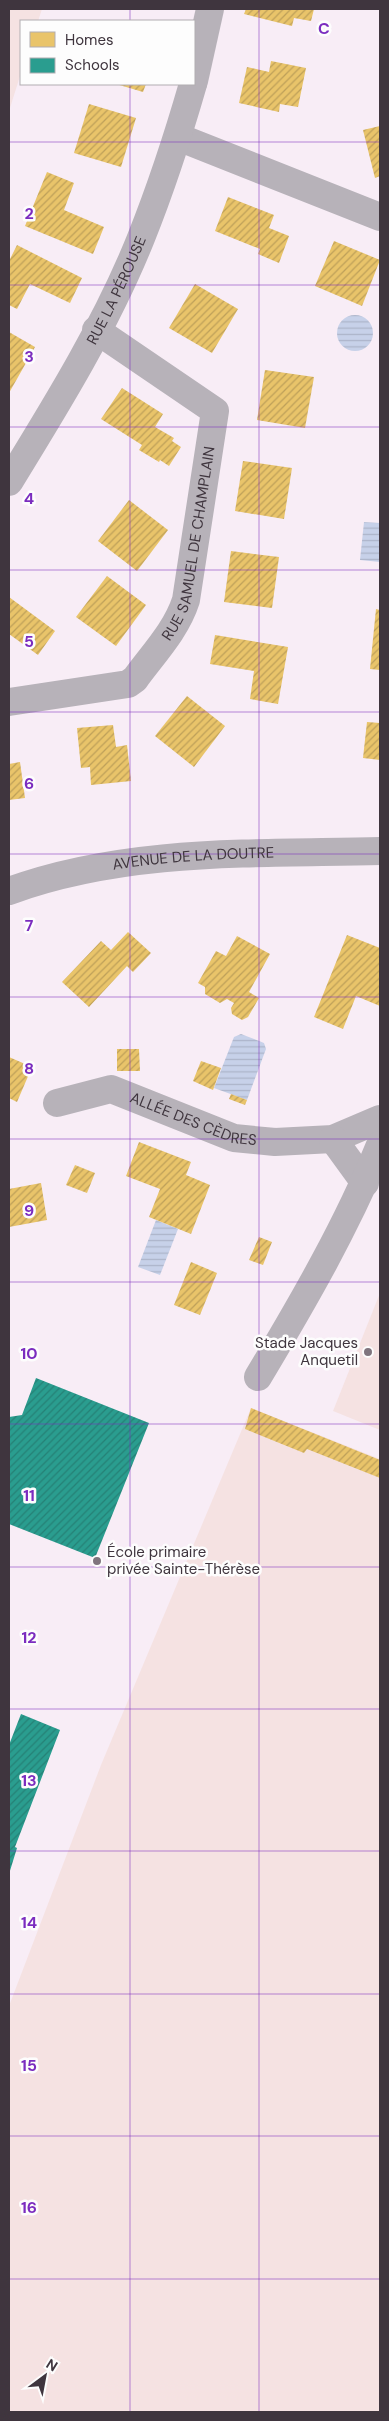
<svg xmlns="http://www.w3.org/2000/svg" width="389" height="2421" font-family="'DM Sans',sans-serif">
<style>
.grass{fill:#f5e2e2}
.water{fill:url(#water-rules)}
.homes{fill:url(#homes-hatch)}
.schools{fill:url(#schools-hatch)}
.lines{fill:none;stroke-linecap:round;stroke-linejoin:round}
.minor{stroke:#b7b2b9;stroke-width:28}
.secondary{stroke:#b7b2b9;stroke-width:28}
.grid{fill:none;stroke:#7b2cbf;stroke-width:1;stroke-opacity:0.55}
.poi-dot{fill:#80757e;stroke:#fdfdfd;stroke-width:2}
.labels{text-anchor:middle;dominant-baseline:central;stroke-width:5;stroke-linejoin:round;paint-order:stroke}
.street-label{font-size:15px;fill:#3f353e;stroke:#fdfdfd}
.poi-label{font-size:15px;fill:#3f353e;stroke:#fdfdfd;text-anchor:end}
.grid-label{font-size:16px;text-anchor:middle;font-weight:bold;fill:#7b2cbf;stroke:#fdfdfd;stroke-width:5;stroke-linejoin:round;paint-order:stroke}
</style>
<defs>
<pattern id="water-rules" width="6" height="5" patternUnits="userSpaceOnUse" patternTransform="scale(1.25)"><rect width="6" height="5" fill="#c7d1e9"/><path d="M0 2.5h6" fill="none" stroke="#acb4c9"/></pattern>
<pattern id="homes-hatch" width="6" height="6" patternUnits="userSpaceOnUse" patternTransform="scale(1.25)"><rect width="6" height="6" fill="#e9c46a"/><path d="M-1 1l2-2M0 6l6-6M5 7l2-2" fill="none" stroke="#bea059"/></pattern>
<pattern id="schools-hatch" width="6" height="6" patternUnits="userSpaceOnUse" patternTransform="scale(1.25)"><rect width="6" height="6" fill="#2a9d8f"/><path d="M-1 1l2-2M0 6l6-6M5 7l2-2" fill="none" stroke="#258176"/></pattern>
</defs>
<rect width="100%" height="100%" fill="#f8edf6"/>
<g class="grass">
<path d="M9,9H42L38,21H21V73L9,111Z"/>
<path d="M380,1293V1430L333,1411Z"/>
<path d="M251,1408L380,1459V2412H9V2006L101,1765Z"/>
</g>
<g class="water">
<circle cx="355" cy="333" r="18"/>
<path d="M364,522L380,523V562L360,560Z"/>
<path d="M241,1034L264,1043L266,1049L247,1100L214,1088L234,1037Z"/>
<path d="M156,1220L178,1229L160,1275L138,1267Z"/>
</g>
<g class="homes">
<path d="M246,9H314L311,21L294,18L292,26L244,14Z"/>
<path d="M271,61L306,68L298,107L280,104L279,112L239,103L247,67L269,72Z"/>
<path d="M116,84H146L143,92Z"/>
<path d="M89,104L136,118L121,167L74,153Z"/>
<path d="M380,126V176L375,178L363,130Z"/>
<path d="M47,172L74,183L64,210L104,227L93,254L25,226Z"/>
<path d="M228,197L274,215L269,228L289,236L279,263L258,254L260,249L215,231Z"/>
<path d="M334,241L380,260L362,306L315,286Z"/>
<path d="M17,245L82,278L70,303L30,284L17,309L9,305V261Z"/>
<path d="M195,284L238,309L212,353L169,328Z"/>
<path d="M9,332L35,347L9,393Z"/>
<path d="M265,370L314,377L305,428L257,420Z"/>
<path d="M122,388L163,414L155,427L174,438L172,441L181,447L169,466L160,460L159,462L139,450L142,445L101,419Z"/>
<path d="M243,461L292,468L284,519L235,511Z"/>
<path d="M129,500L168,530L137,571L98,541Z"/>
<path d="M231,551L279,557L272,608L224,602Z"/>
<path d="M107,576L146,605L116,646L76,617Z"/>
<path d="M9,597L55,631L38,655L9,634Z"/>
<path d="M376,609L380,610V670L370,669Z"/>
<path d="M215,635L288,647L278,704L250,699L254,671L210,664Z"/>
<path d="M187,696L225,726L194,767L155,736Z"/>
<path d="M367,722L380,723V760L363,758Z"/>
<path d="M113,725L116,747L127,745L131,781L91,785L90,767L81,768L77,728Z"/>
<path d="M20,762L25,798L9,800V764Z"/>
<path d="M128,932L151,953L133,972L127,966L89,1007L62,982L101,941L111,950Z"/>
<path d="M347,935L380,948V1006L356,996L343,1029L314,1017Z"/>
<path d="M237,936L270,954L249,992L259,998L248,1017L242,1020L232,1014L231,1008L234,1003L227,999L220,1003L205,994V987L198,983L216,951L226,956Z"/>
<path d="M117,1049H139L140,1071H117Z"/>
<path d="M9,1057L32,1067L17,1102L9,1098Z"/>
<path d="M201,1061L221,1068L213,1090L193,1081Z"/>
<path d="M231,1094L247,1100L245,1105L229,1099Z"/>
<path d="M139,1142L191,1162L186,1175L210,1185L191,1234L149,1217L160,1189L126,1176Z"/>
<path d="M75,1165L95,1173L87,1193L66,1185Z"/>
<path d="M41,1183L47,1220L9,1227V1189Z"/>
<path d="M259,1237L272,1242L263,1265L249,1260Z"/>
<path d="M191,1262L217,1273L200,1315L174,1305Z"/>
<path d="M251,1408L380,1460V1478L307,1449L304,1453L245,1429Z"/>
</g>
<g class="schools">
<path d="M36,1378L149,1423L95,1558L9,1524V1417L22,1415Z"/>
<path d="M21,1714L60,1730L15,1847L17,1848L9,1874V1745Z"/>
</g>
<g class="lines">
<g class="minor">
<path d="M194,81L210,9"/>
<path d="M178,137L380,217"/>
<path id="s1" d="M9,482C57,404 107,323 141,238C161,188 178,136 193,84"/>
<path id="s2" d="M9,702L128,684L135,679C153,654 176,631 186,600L215,411L96,330"/>
<path id="s3" d="M57,1103L111,1089L234,1138L275,1142L333,1139L380,1119"/>
<path d="M333,1139L365,1183"/>
<path d="M258,1377C303,1302 347,1226 380,1145"/>
</g>
<path class="secondary" id="s4" d="M9,891C127,848 256,854 380,851"/>
</g>
<path class="grid" d="M130,9V21M259,9V2412M130,84V2412M9,142H380M9,285H380M9,427H380M9,570H380M9,712H380M9,854H380M9,997H380M9,1139H380M9,1282H380M9,1424H380M9,1567H380M9,1709H380M9,1851H380M9,1994H380M9,2136H380M9,2279H380"/>
<g class="poi-dot">
<circle cx="368" cy="1352" r="5"/>
<circle cx="97" cy="1561" r="5"/>
</g>
<g class="labels">
<g class="street-label">
<text stroke="none"><textPath href="#s1" startOffset="220">RUE LA PÉROUSE</textPath></text>
<text stroke="none"><textPath href="#s2" startOffset="279">RUE SAMUEL DE CHAMPLAIN</textPath></text>
<text stroke="none"><textPath href="#s4" startOffset="188">AVENUE DE LA DOUTRE</textPath></text>
<text stroke="none"><textPath href="#s3" startOffset="144">ALLÉE DES CÈDRES</textPath></text>
</g>
<g class="poi-label">
<text x="358" y="1343">Stade Jacques<tspan x="358" dy="17">Anquetil</tspan></text>
<text x="107" y="1552" text-anchor="start">École primaire<tspan x="107" dy="17">privée Sainte-Thérèse</tspan></text>
</g>
</g>
<g class="grid-label">
<text x="324" y="34">C</text>
<text x="29" y="219">2</text>
<text x="29" y="362">3</text>
<text x="29" y="504">4</text>
<text x="29" y="647">5</text>
<text x="29" y="789">6</text>
<text x="29" y="931">7</text>
<text x="29" y="1074">8</text>
<text x="29" y="1216">9</text>
<text x="29" y="1359">10</text>
<text x="29" y="1501">11</text>
<text x="29" y="1643">12</text>
<text x="29" y="1786">13</text>
<text x="29" y="1928">14</text>
<text x="29" y="2071">15</text>
<text x="29" y="2213">16</text>
</g>
<rect width="389" height="2421" fill="none" stroke="#3f353e" stroke-width="20"/>
<rect x="20" y="20" width="175" height="65" fill="#fdfdfd" stroke="#b1adb1"/>
<rect x="30" y="32" width="25" height="15" fill="#e9c46a" stroke="#b1adb1"/>
<text x="65" y="45" font-size="15" fill="#3f353e">Homes</text>
<rect x="30" y="58" width="25" height="15" fill="#2a9d8f" stroke="#b1adb1"/>
<text x="65" y="70" font-size="15" fill="#3f353e">Schools</text>
<g transform="translate(45 2376) rotate(32)" stroke="#fdfdfd" stroke-width="4" paint-order="stroke">
<path d="M0-4L9 19L0 12L-9 19Z" fill="#3f353e"/>
<text y="-8" font-size="14" font-weight="bold" text-anchor="middle" fill="#3f353e">N</text>
</g>
</svg>
